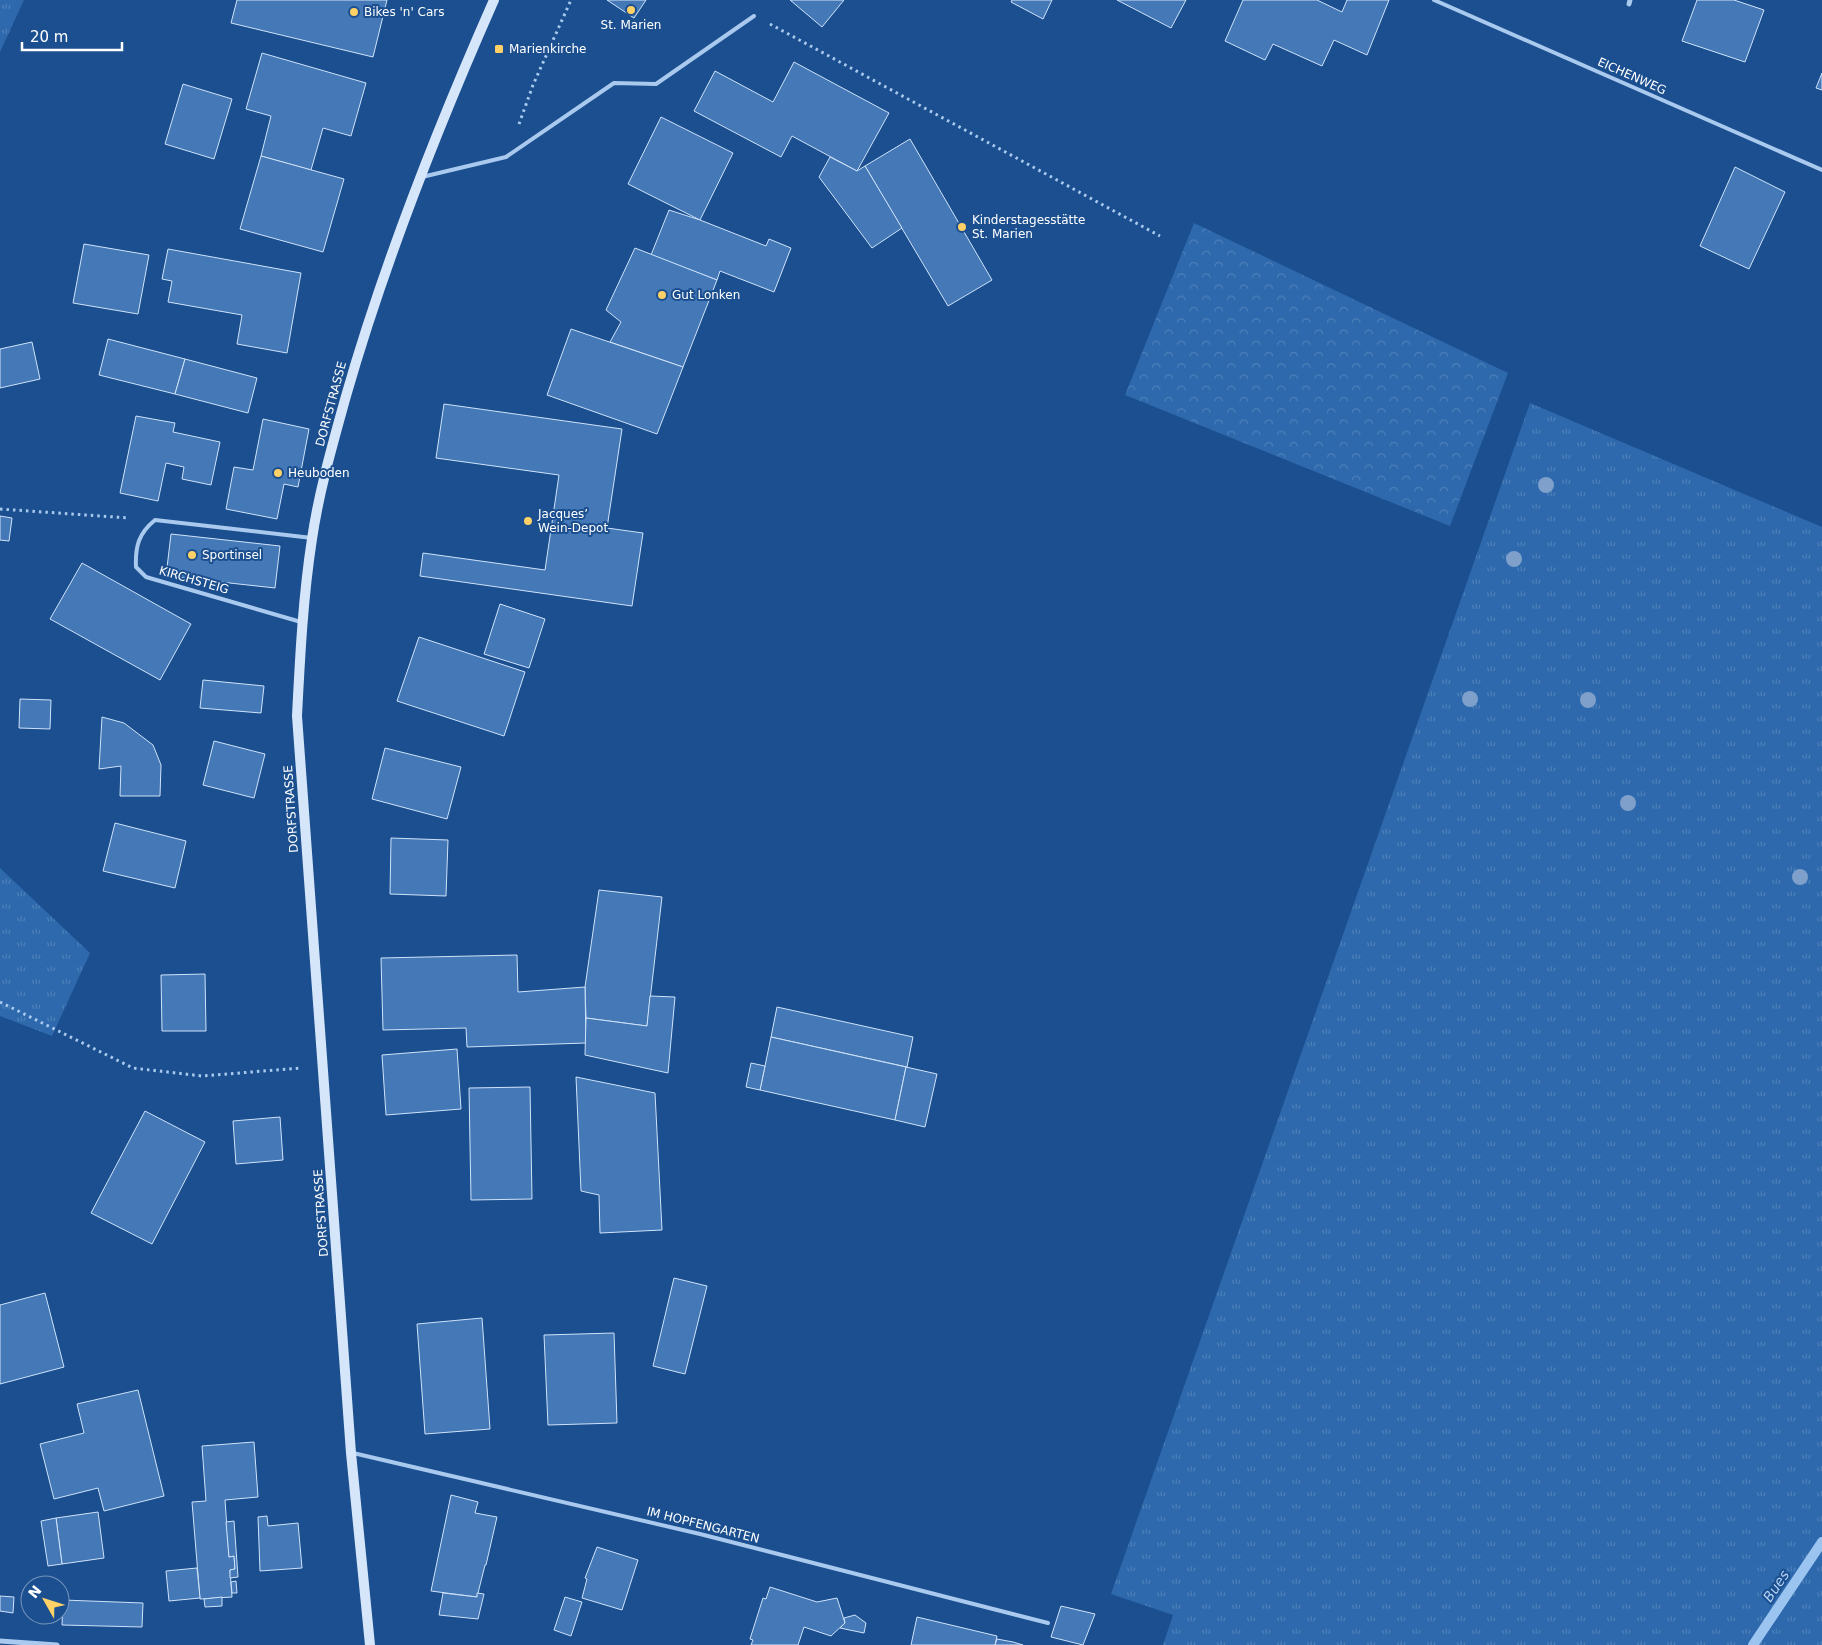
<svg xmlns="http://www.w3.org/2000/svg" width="1822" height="1645" font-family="'DejaVu Sans',sans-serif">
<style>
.grass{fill:url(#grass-tufts)}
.park{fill:url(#park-crowns)}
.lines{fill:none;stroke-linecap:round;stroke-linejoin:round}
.stream{stroke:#9cc4f0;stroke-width:10}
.building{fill:#4478b7;stroke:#cfe3fa}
.path{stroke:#a9c9ee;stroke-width:3;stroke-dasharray:2.5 4;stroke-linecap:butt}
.service{stroke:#a9c9ee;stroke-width:4}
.minor{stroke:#a9c9ee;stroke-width:5}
.secondary{stroke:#d6e6fa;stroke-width:10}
.tree{fill:#7ea0ca}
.poi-dot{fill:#ffd166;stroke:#1b4f8f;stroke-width:2}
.labels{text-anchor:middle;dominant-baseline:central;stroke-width:4;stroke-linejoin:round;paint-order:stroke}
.poi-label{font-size:12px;fill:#fff;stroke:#1b4f8f;text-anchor:start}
.street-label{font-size:12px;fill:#fff;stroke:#1b4f8f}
.water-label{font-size:14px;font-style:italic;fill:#b5d3f5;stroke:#1b4f8f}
</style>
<defs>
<pattern id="grass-tufts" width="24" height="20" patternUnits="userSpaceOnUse" patternTransform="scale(1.25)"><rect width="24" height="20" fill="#2e69ad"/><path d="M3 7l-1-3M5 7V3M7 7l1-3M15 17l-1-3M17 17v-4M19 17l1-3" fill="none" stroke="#4d80b9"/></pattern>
<pattern id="park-crowns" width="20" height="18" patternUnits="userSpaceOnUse" patternTransform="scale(1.25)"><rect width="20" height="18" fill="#2e69ad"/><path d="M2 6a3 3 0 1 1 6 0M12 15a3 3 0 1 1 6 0" fill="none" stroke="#4d80b9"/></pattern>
</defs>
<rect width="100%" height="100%" fill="#1b4f8f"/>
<g class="grass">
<path d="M0,0H24L0,52Z"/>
<path d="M1530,403L1822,527V1645H1163L1173,1615L1111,1594Z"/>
<path d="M0,868L90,953L52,1036L0,1016Z"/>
</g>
<path class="park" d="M1194,223L1508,373L1450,526L1125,395Z"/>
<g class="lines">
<path class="stream" d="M1753,1645L1822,1542"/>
</g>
<g class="building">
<path d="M237,0H387L373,57L231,23Z"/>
<path d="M607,0H646L634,18Z"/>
<path d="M790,0H844L822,27Z"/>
<path d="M1012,0H1052L1043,19L1011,2Z"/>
<path d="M1117,0H1186L1171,28Z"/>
<path d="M1243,0H1317L1342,12L1347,0H1389L1367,55L1334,40L1322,66L1273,44L1265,60L1225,41Z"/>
<path d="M1697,0H1734L1764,10L1745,62L1682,41Z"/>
<path d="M262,53L366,83L351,136L323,128L311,170L261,156L271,116L246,109Z"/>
<path d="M794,62L889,113L857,171L792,136L781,157L694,111L715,71L773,102Z"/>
<path d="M1822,73V90L1816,88Z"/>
<path d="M183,84L232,99L214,159L165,144Z"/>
<path d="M661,117L733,153L700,220L628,184Z"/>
<path d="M910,139L992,280L948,306L865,166Z"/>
<path d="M261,156L344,179L323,252L240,229Z"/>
<path d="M830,157L857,171L865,166L902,228L872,248L819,177Z"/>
<path d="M1735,167L1785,192L1749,269L1700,246Z"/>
<path d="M669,210L700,220L766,246L769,239L791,248L774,292L720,271L717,280L651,255Z"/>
<path d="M84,244L149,255L138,314L73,303Z"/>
<path d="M635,248L717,280L683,367L610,342L621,322L606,310Z"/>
<path d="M168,249L301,273L287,353L237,344L242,315L168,302L172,281L162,279Z"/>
<path d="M571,329L683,367L657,434L547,395Z"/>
<path d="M108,339L185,359L175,394L99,375Z"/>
<path d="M32,342L40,379L0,388V349Z"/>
<path d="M185,359L257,378L248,413L175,394Z"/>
<path d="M444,404L622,429L607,528L643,533L632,606L420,576L423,553L545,570L559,475L436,458Z"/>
<path d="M136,416L175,423L173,432L220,442L211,485L182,479L184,467L166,463L158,501L120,493Z"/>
<path d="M263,419L309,429L298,487L284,484L277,519L226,509L234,467L253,470Z"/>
<path d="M0,516L12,518L9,541L0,540Z"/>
<path d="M171,534L280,546L275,588L166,576Z"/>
<path d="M82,563L191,624L160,680L50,619Z"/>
<path d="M500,604L545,619L529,668L484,654Z"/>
<path d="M419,637L525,672L504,736L397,701Z"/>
<path d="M203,680L264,686L261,713L200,708Z"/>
<path d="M20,699L51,700L50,729L19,728Z"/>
<path d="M102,717L124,723L153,745L161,765L160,796H120L121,766L99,769Z"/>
<path d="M214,741L265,754L254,798L203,785Z"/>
<path d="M385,748L461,767L447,819L372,799Z"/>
<path d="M115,823L186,841L175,888L103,871Z"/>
<path d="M391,838L448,840L446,896L390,894Z"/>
<path d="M599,890L662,897L647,1026L586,1018L585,987Z"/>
<path d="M517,955L518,992L585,987L586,1043L467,1047L466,1028L383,1030L381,958Z"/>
<path d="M205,974L206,1031H162L161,975Z"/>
<path d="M650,996L675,997L668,1073L585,1055L586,1018L647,1026Z"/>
<path d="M777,1007L913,1037L907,1067L771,1037Z"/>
<path d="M771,1037L906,1067L895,1120L760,1090Z"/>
<path d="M457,1049L461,1109L386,1115L382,1055Z"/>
<path d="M751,1063L765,1066L760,1090L746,1087Z"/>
<path d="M906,1067L937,1074L925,1127L895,1120Z"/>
<path d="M576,1077L655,1093L662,1230L600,1233L599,1195L581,1191Z"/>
<path d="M530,1087L532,1199L471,1200L469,1088Z"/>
<path d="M145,1111L205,1142L152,1244L91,1213Z"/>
<path d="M280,1117L283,1160L236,1164L233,1121Z"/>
<path d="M674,1278L707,1286L685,1374L653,1366Z"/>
<path d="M45,1293L64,1367L0,1384V1305Z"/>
<path d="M482,1318L490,1429L425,1434L417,1324Z"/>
<path d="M614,1333L617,1423L548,1425L544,1335Z"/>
<path d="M138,1390L164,1496L104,1511L98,1488L54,1499L40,1444L84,1433L77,1404Z"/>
<path d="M254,1442L258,1497L225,1500L229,1557L234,1556L235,1569L230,1570L232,1597L200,1599L192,1502L206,1501L202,1446Z"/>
<path d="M451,1495L478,1502L475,1513L497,1517L486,1565H485L477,1597L431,1591Z"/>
<path d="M98,1512L104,1558L62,1564L56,1518Z"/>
<path d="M267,1516L268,1526L298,1523L302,1568L260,1571L258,1517Z"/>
<path d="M56,1518L62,1564L48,1566L41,1521Z"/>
<path d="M234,1521L238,1577L230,1578V1570L235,1569L234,1556L229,1557L226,1522Z"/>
<path d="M597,1547L638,1560L622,1610L582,1598L587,1579L585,1578Z"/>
<path d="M197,1568L200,1598L169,1601L166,1571Z"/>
<path d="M236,1581L237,1593H232L231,1582Z"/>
<path d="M770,1587L817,1602L837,1598L845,1623L831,1636L804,1627L798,1645H751L753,1640L750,1639L763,1598L766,1599Z"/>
<path d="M443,1593L477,1597V1593L484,1594L478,1619L439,1615Z"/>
<path d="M0,1596L14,1597L13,1613L0,1611Z"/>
<path d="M222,1597V1606L205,1607L204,1599Z"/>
<path d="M565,1597L582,1602L571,1636L554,1630Z"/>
<path d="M63,1600L143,1603L142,1627L62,1625Z"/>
<path d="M1061,1606L1095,1614L1083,1645L1051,1637Z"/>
<path d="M855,1615L866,1623L864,1633L840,1628L845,1623L844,1618Z"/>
<path d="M917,1617L997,1636L995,1645H911Z"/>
<path d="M997,1639L1013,1642L1023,1645H995Z"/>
</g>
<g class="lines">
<g class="path">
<path d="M770,24L1160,236"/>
<path d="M519,124L533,85L571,0"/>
<path d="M0,509L129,518"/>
<path d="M0,1002L133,1068L202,1076L301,1068"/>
</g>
<g class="service">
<path d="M1434,0L1822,170"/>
<path d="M422,177L506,157L614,83L656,84L754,16"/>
<path d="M301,622L146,577L136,567C135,546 139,533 155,520L312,538"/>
<path d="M353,1453L700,1534L1048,1623"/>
</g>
<g class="minor">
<path d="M1629,4L1630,0"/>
<path d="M0,1641L57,1645"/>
</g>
<path class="secondary" d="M370,1645L351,1453L297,716C300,657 303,597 312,539C319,491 333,443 346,396C385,260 437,129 494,0"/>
</g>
<g class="tree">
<circle cx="1546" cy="485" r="8"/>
<circle cx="1514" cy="559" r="8"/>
<circle cx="1470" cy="699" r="8"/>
<circle cx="1588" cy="700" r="8"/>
<circle cx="1628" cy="803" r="8"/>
<circle cx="1800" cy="877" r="8"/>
</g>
<g class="poi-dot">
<circle cx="631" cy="10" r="5"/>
<circle cx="354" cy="12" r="5"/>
<rect x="494" y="44" width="10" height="10" rx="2.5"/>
<circle cx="962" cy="227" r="5"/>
<circle cx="662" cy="295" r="5"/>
<circle cx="278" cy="473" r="5"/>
<circle cx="528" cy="521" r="5"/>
<circle cx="192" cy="555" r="5"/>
</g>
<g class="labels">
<g class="poi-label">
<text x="364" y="12">Bikes 'n' Cars</text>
<text x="631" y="25" text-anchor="middle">St. Marien</text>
<text x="509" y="49">Marienkirche</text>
<text x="972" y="220">Kinderstagesstätte<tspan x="972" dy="14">St. Marien</tspan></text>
<text x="672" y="295">Gut Lonken</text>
<text x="288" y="473">Heuboden</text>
<text x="538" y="514">Jacques’<tspan x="538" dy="14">Wein-Depot</tspan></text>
<text x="202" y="555">Sportinsel</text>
</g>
<g class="street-label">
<text transform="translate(1632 76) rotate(24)">EICHENWEG</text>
<text transform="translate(331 404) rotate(-75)">DORFSTRASSE</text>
<text transform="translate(194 580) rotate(16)">KIRCHSTEIG</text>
<text transform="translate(291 809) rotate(-94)">DORFSTRASSE</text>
<text transform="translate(321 1213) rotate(-94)">DORFSTRASSE</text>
<text transform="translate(703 1525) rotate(14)">IM HOPFENGARTEN</text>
</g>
<g class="water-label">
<text transform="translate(1776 1586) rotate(-56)">Bues</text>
</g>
</g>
<g transform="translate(45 1600) rotate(309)"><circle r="24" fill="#1b4f8f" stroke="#7695bc"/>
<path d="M0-4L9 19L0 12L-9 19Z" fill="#ffd166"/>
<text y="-8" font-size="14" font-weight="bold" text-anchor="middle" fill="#ffffff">N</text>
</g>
<path d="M22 42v8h100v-8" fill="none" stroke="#ffffff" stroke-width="2.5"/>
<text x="30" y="42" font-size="15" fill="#ffffff" stroke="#1b4f8f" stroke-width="4" paint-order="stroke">20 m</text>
</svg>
